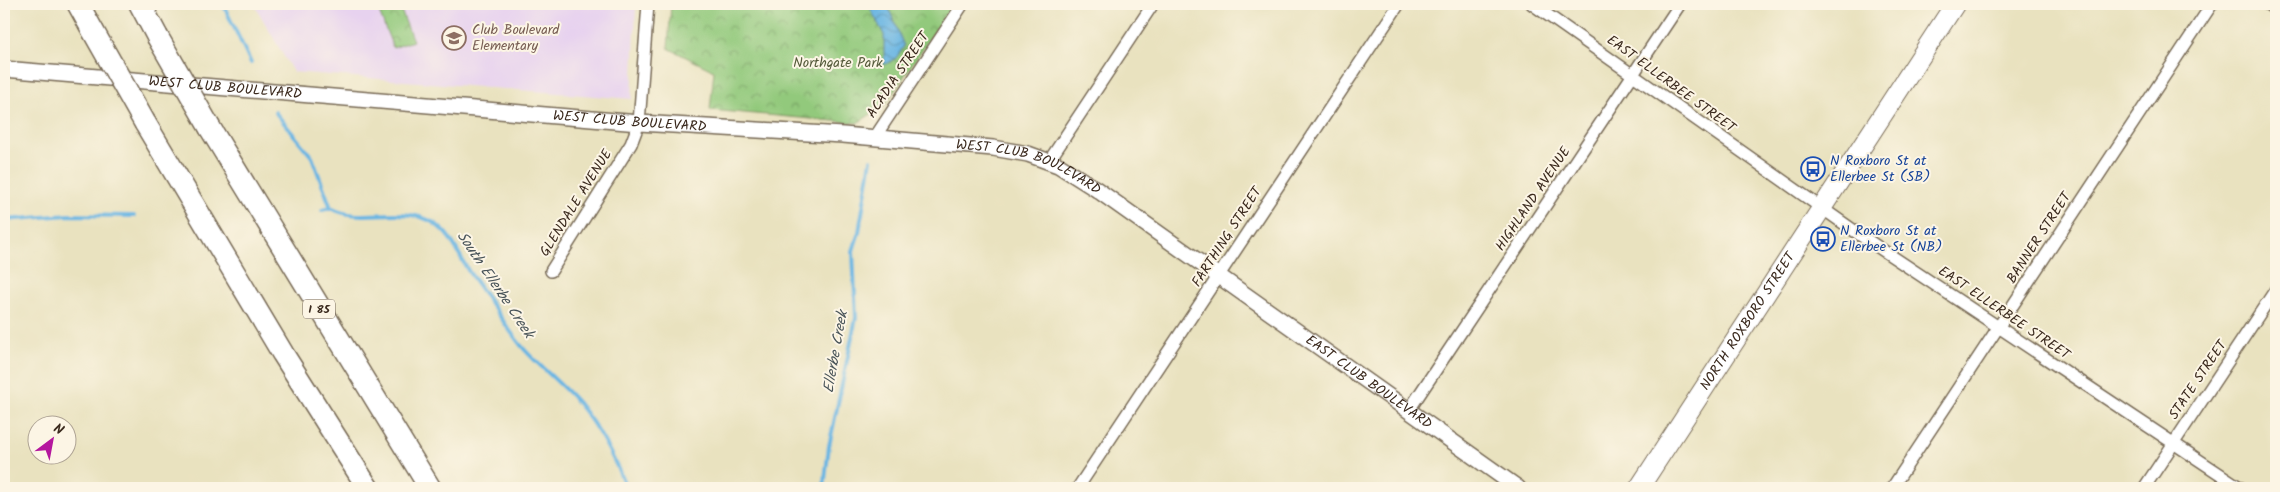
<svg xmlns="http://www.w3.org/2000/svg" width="2280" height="492" font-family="Kalam,sans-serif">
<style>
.built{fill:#e7d2ef}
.park{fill:url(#park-crowns);stroke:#667a4c}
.water{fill:url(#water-waves);stroke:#527080}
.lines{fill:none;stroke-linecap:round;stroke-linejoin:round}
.stream{stroke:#6ab6e3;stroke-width:4}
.minor-casing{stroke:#786a56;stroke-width:14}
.tertiary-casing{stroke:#786a56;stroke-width:18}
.primary-casing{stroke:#786a56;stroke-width:21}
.motorway-casing{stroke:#786a56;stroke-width:24}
.minor{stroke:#fff;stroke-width:11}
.tertiary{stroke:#fff;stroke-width:15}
.primary{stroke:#fff;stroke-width:19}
.motorway{stroke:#fff;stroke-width:21}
.motorway-bridge-casing{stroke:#786a56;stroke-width:24;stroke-linecap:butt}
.motorway-bridge{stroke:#fff;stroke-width:21}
.labels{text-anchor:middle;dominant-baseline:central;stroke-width:4;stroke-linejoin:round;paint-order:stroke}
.shield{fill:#fcf5e5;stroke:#75675a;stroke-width:1}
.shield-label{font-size:12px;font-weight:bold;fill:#3b2a1e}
.education-label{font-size:14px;fill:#785e54;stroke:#fcf5e5;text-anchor:start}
.park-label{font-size:14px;fill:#555a3a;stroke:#fcf5e5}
.street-label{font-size:14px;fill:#3b2a1e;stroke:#fcf5e5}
.transit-label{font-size:14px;fill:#164399;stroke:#fcf5e5;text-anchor:start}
.water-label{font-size:15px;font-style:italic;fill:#495459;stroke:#fcf5e5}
</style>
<defs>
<pattern id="park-crowns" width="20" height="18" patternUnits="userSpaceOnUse" patternTransform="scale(1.25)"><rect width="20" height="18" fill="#92c97b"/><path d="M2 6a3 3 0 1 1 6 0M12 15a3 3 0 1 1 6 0" fill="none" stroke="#78a364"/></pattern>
<pattern id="water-waves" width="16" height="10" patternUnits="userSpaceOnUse" patternTransform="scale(1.25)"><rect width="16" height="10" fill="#6ab6e3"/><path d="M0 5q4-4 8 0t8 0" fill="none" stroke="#5894b7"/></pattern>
</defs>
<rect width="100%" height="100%" fill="#fcf5e5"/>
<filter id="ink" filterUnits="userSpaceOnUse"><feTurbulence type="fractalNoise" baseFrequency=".02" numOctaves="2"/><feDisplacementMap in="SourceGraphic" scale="10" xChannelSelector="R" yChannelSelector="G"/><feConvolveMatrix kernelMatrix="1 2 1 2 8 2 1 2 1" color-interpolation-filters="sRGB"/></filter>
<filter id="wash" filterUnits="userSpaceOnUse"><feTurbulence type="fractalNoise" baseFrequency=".0096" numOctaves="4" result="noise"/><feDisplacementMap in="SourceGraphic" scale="20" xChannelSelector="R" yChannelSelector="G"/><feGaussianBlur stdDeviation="1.12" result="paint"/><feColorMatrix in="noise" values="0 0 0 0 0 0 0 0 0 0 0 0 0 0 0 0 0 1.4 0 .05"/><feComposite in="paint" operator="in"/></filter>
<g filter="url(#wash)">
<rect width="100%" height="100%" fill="#e9e2bf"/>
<path class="built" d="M254,4H636L632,99L293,72Z"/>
<g class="park">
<path d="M671,4H953L884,106L857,123L710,110L714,71L668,48Z"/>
<path d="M399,5L413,41L393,48L379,12Z"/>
</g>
<path class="water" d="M868,4H887L902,41L904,46L896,58L884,65V35Z"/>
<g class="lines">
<g class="stream">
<path d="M223,4L251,63"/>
<path d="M275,112L312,157L331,208C361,225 401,203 434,223C453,236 458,254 469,272C479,286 489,301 499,315C507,326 515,339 524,349C541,368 561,383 578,403C599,429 614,457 626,488"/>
<path d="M322,210L331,208"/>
<path d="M4,220L68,215L134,216"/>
<path d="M824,488L829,446L856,318L853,251L859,232L871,160"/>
</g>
</g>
</g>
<g filter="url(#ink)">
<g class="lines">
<g class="minor-casing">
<g id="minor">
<path d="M1532,4L1863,237L2241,488"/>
<path d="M2267,4L2276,10"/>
<path d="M875,137L963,4"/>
<path d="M1049,161L1153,4"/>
<path d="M551,271L631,144L639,123L648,4"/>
<path d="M1409,410L1680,4"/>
<path d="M1082,488L1079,486L1399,4"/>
<path d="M1892,488L2212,4"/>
<path d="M2144,488L2276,289"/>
</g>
</g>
<g class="tertiary-casing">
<g id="tertiary">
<path id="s1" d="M4,69L639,123L843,135L993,148L1028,154L1058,165L1096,189L1518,488"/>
</g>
</g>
<g class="primary-casing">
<g id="primary">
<path id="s2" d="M1639,488L1955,4"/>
</g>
</g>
<g class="motorway-casing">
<g id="motorway">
<path d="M78,4L93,31"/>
<path d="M140,4L157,36"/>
<path d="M145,123L283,354L368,488"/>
<path d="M210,128L430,488"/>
</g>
</g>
<use href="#minor" class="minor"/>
<use href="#tertiary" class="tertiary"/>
<use href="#primary" class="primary"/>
<use href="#motorway" class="motorway"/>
<g class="motorway-bridge-casing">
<g id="motorway-bridge">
<path d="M93,31L145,123"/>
<path d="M157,36L210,128"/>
</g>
</g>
<use href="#motorway-bridge" class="motorway-bridge"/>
</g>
</g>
<defs>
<g id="school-ring" transform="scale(1.25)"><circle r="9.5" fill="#fcf5e5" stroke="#8d6e63" stroke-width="1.5"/><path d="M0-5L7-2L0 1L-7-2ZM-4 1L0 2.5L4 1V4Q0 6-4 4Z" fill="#8d6e63"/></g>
<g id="bus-ring" transform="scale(1.25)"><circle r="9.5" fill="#fcf5e5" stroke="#1a4fb4" stroke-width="1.5"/><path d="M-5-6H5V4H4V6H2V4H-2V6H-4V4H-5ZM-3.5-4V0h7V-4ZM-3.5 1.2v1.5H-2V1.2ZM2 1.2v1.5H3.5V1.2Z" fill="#1a4fb4"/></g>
</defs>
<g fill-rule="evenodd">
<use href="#school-ring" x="454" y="38"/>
<use href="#bus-ring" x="1813" y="169"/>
<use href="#bus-ring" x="1823" y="239"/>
</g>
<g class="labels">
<rect class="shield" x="303" y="299.5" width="32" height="19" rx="4"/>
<g class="shield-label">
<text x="319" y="309">I 85</text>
</g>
<g class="education-label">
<text x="472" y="30">Club Boulevard<tspan x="472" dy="16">Elementary</tspan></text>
</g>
<g class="park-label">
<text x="838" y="63">Northgate Park</text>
</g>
<g class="street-label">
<text transform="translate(898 75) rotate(-56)">ACADIA STREET</text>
<text transform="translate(1671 84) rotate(36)">EAST ELLERBEE STREET</text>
<text stroke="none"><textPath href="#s1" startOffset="222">WEST CLUB BOULEVARD</textPath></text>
<text stroke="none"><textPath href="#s1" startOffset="628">WEST CLUB BOULEVARD</textPath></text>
<text stroke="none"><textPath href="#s1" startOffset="1032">WEST CLUB BOULEVARD</textPath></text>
<text transform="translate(1533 199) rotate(-56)">HIGHLAND AVENUE</text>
<text transform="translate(576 203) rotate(-58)">GLENDALE AVENUE</text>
<text transform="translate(1227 237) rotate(-57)">FARTHING STREET</text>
<text transform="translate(2039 238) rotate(-57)">BANNER STREET</text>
<text transform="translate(2004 313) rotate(34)">EAST ELLERBEE STREET</text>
<text stroke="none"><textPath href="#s2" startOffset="199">NORTH ROXBORO STREET</textPath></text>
<text transform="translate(2198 380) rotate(-56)">STATE STREET</text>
<text stroke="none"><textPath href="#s1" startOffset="1439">EAST CLUB BOULEVARD</textPath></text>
</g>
<g class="transit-label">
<text x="1830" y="161">N Roxboro St at<tspan x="1830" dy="16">Ellerbee St (SB)</tspan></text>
<text x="1840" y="231">N Roxboro St at<tspan x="1840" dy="16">Ellerbee St (NB)</tspan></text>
</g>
<g class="water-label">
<text transform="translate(495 285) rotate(56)">South Ellerbe Creek</text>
<text transform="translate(836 352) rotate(-80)">Ellerbe Creek</text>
</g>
</g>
<rect width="2280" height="492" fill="none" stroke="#fcf5e5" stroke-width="20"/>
<g transform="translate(52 440) rotate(32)"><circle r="24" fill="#fcf5e5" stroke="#afa495"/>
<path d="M0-4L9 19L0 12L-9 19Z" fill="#b5179e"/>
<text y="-8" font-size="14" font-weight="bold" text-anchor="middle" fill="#3b2a1e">N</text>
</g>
</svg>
